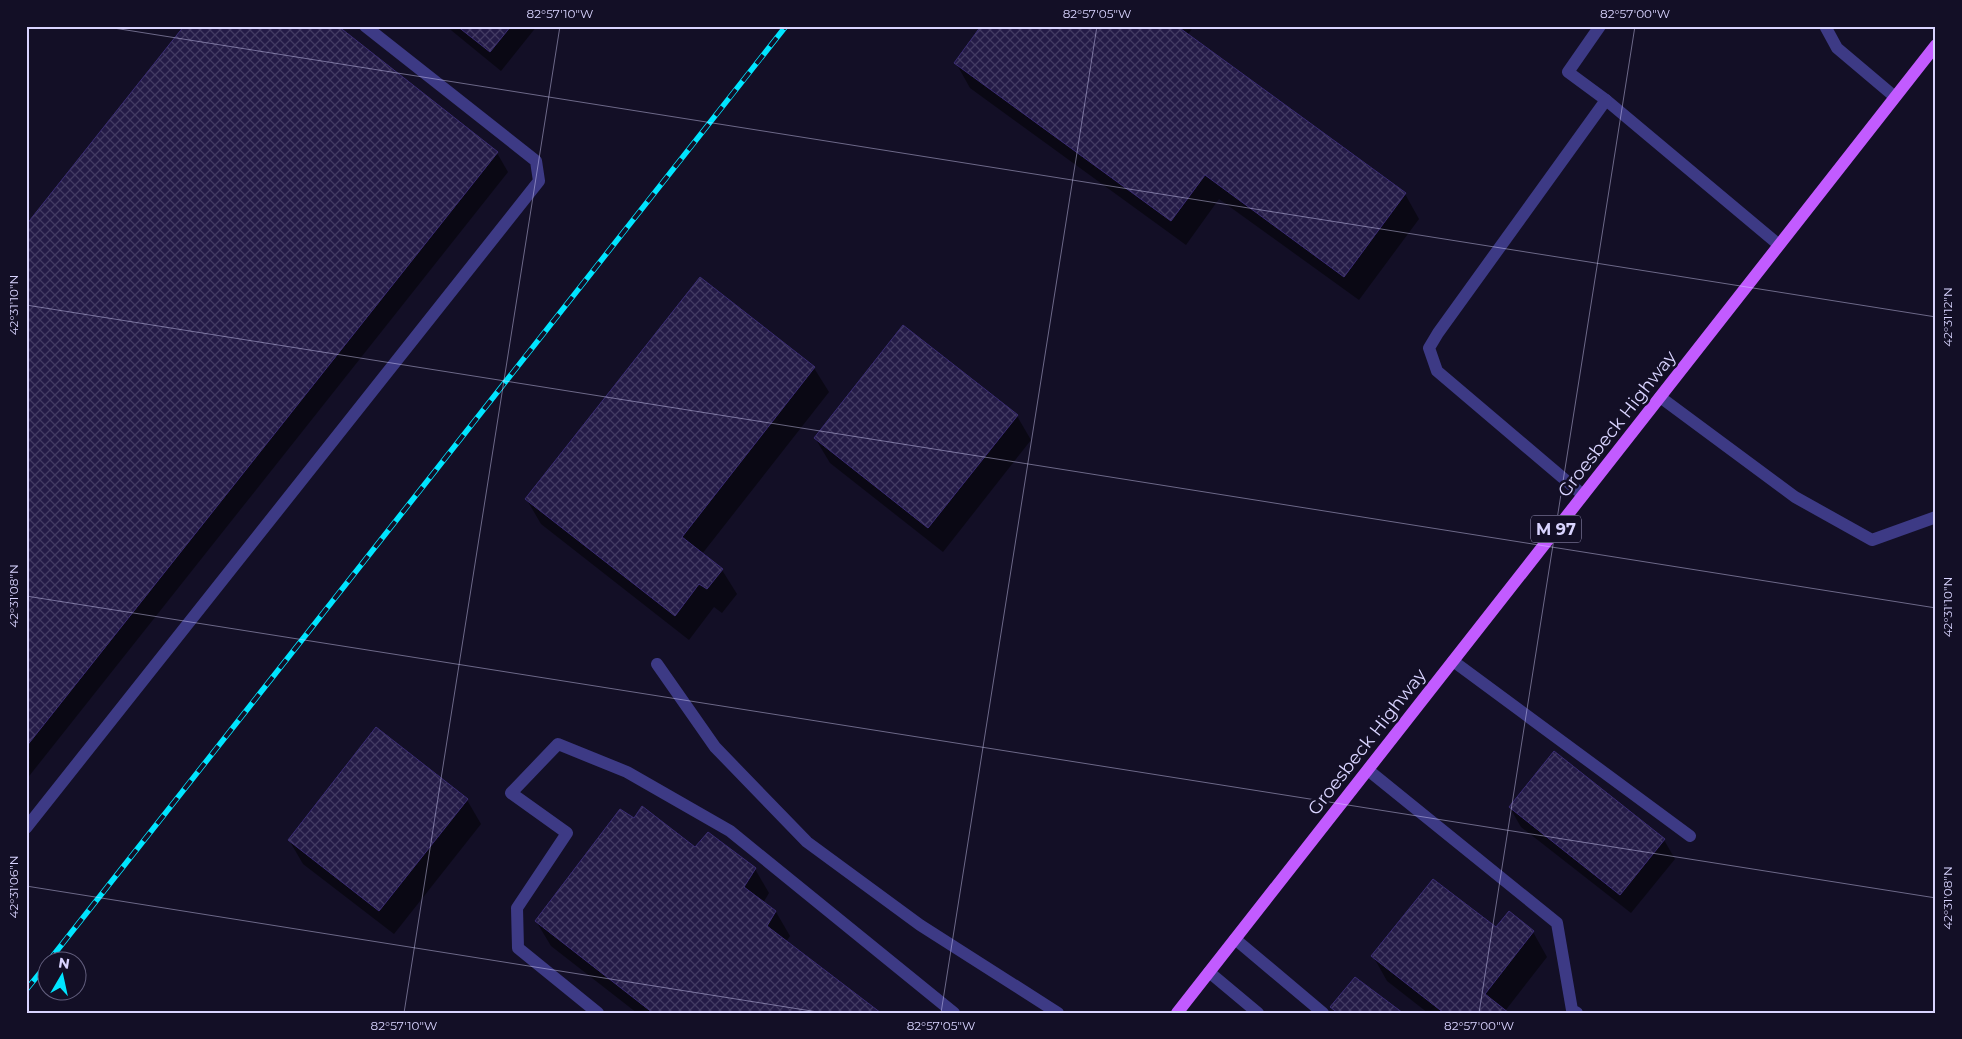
<svg xmlns="http://www.w3.org/2000/svg" width="1962" height="1039" font-family="Montserrat,sans-serif">
<style>
.shadow{fill:#0007}
.building{fill:url(#building-cross-hatch);stroke:#3b2d73}
.lines{fill:none;stroke-linecap:round;stroke-linejoin:round}
.service{stroke:#3d3a85;stroke-width:12}
.primary{stroke:#c25bff;stroke-width:12}
.rail-casing{stroke:#00e5ff;stroke-width:5.5}
.rail{stroke:#130f26;stroke-width:4;stroke-dasharray:11;stroke-linecap:butt}
.ticks{fill:none;stroke:#d9d4ff;stroke-width:1;stroke-opacity:0.45}
.labels{text-anchor:middle;dominant-baseline:central;stroke-width:5;stroke-linejoin:round;paint-order:stroke}
.shield{fill:#130f26;stroke:#9e99be;stroke-width:1}
.shield-label{font-size:16px;font-weight:bold;fill:#d9d4ff}
.street-label{font-size:18px;fill:#d9d4ff;stroke:#130f26}
.neatline{fill:none;stroke:#d9d4ff;stroke-width:2}
.ticks-label{font-size:12px;text-anchor:middle;fill:#d9d4ff}
</style>
<defs>
<pattern id="building-cross-hatch" width="8" height="8" patternUnits="userSpaceOnUse" patternTransform="scale(1.25)"><rect width="8" height="8" fill="#241b47"/><path d="M0 0l8 8M0 8l8-8" fill="none" stroke="#433b63"/></pattern>
</defs>
<rect width="100%" height="100%" fill="#130f26"/>
<g class="shadow">
<path d="M336,26L497,153L508,172L26,780V227Z"/>
<path d="M446,26H537L501,71Z"/>
<path d="M983,26H1194L1187,36L1405,194L1419,219L1359,300L1219,199L1186,245L970,88L956,63Z"/>
<path d="M700,279L814,368L829,392L702,554L722,570L737,594L722,613L714,607L689,640L541,524L527,500Z"/>
<path d="M1017,416L1031,440L943,552L830,463L815,438Z"/>
<path d="M467,800L481,824L394,934L303,864L289,840Z"/>
<path d="M1510,808L1664,840L1675,859L1631,913L1521,827Z"/>
<path d="M634,820L695,849L755,869L769,893L763,903L776,912L790,936L786,942L879,1013H637L551,946L536,921Z"/>
<path d="M1496,929L1533,932L1547,957L1505,1011L1507,1013H1428L1387,981L1373,956Z"/>
</g>
<g class="building">
<path d="M184,26H338L498,152L26,747V225Z"/>
<path d="M457,26H511L490,52Z"/>
<path d="M981,26H1177L1406,193L1344,277L1205,175L1171,221L954,63Z"/>
<path d="M700,277L815,367L682,537L723,569L707,589L699,584L675,616L525,499Z"/>
<path d="M903,325L1018,415L928,528L814,438Z"/>
<path d="M376,727L468,799L379,911L288,840Z"/>
<path d="M1554,751L1665,839L1620,895L1509,807Z"/>
<path d="M642,806L695,847L708,832L756,868L744,887L776,911L767,926L881,1013H653L535,921L620,809L634,818Z"/>
<path d="M1433,879L1496,927L1509,911L1534,931L1485,994L1509,1013H1444L1371,956Z"/>
<path d="M1355,977L1403,1013H1338L1330,1007Z"/>
</g>
<g class="lines">
<g class="service">
<path d="M1600,26L1568,72L1606,100L1779,245"/>
<path d="M1825,26L1837,48L1895,97"/>
<path d="M1660,397L1795,497L1872,540L1936,517"/>
<path d="M1583,495L1437,371L1429,348L1438,333L1606,100"/>
<path d="M1453,661L1690,836"/>
<path d="M657,664L715,747L807,842L920,925L1058,1013"/>
<path d="M1368,770L1557,923L1572,1010L1577,1013"/>
<path d="M26,828L539,181L536,161L365,26"/>
<path d="M1235,939L1323,1013"/>
<path d="M1209,972L1258,1013"/>
<path d="M598,1013L518,948L517,908L567,833L511,793L558,744L627,772L730,831L954,1013"/>
</g>
<path class="primary" d="M1177,1013L1936,45"/>
<g class="rail-casing">
<g id="rail">
<path d="M48,962L786,26"/>
<path d="M26,990L48,963"/>
</g>
</g>
<use href="#rail" class="rail"/>
</g>
<path class="ticks" d="M101,26L1936,317M26,305L1936,608M26,596L1936,898M26,886L824,1013M404,1013L560,26M941,1013L1097,26M1479,1013L1635,26"/>
<g class="labels">
<rect class="shield" x="1531" y="515.5" width="50" height="27" rx="4"/>
<g class="shield-label">
<text x="1556" y="529">M 97</text>
</g>
<g class="street-label">
<text transform="translate(1617 424) rotate(-52)">Groesbeck Highway</text>
<text transform="translate(1367 742) rotate(-52)">Groesbeck Highway</text>
</g>
</g>
<rect width="1962" height="1039" fill="none" stroke="#130f26" stroke-width="55"/>
<g transform="translate(62 976) rotate(9)"><circle r="24" fill="#130f26" stroke="#625e7d"/>
<path d="M0-4L9 19L0 12L-9 19Z" fill="#00e5ff"/>
<text y="-8" font-size="14" font-weight="bold" text-anchor="middle" fill="#d9d4ff">N</text>
</g>
<rect x="28" y="28" width="1906" height="984" class="neatline"/>
<g class="ticks-label">
<text x="560" y="18">82°57'10"W</text>
<text x="1097" y="18">82°57'05"W</text>
<text x="1635" y="18">82°57'00"W</text>
<text transform="translate(14 305) rotate(-90)" y="4">42°31'10"N</text>
<text transform="translate(1948 317) rotate(-90)" y="4">42°31'12"N</text>
<text transform="translate(14 596) rotate(-90)" y="4">42°31'08"N</text>
<text transform="translate(1948 607) rotate(-90)" y="4">42°31'10"N</text>
<text transform="translate(14 887) rotate(-90)" y="4">42°31'06"N</text>
<text transform="translate(1948 898) rotate(-90)" y="4">42°31'08"N</text>
<text x="404" y="1030">82°57'10"W</text>
<text x="941" y="1030">82°57'05"W</text>
<text x="1479" y="1030">82°57'00"W</text>
</g>
</svg>
